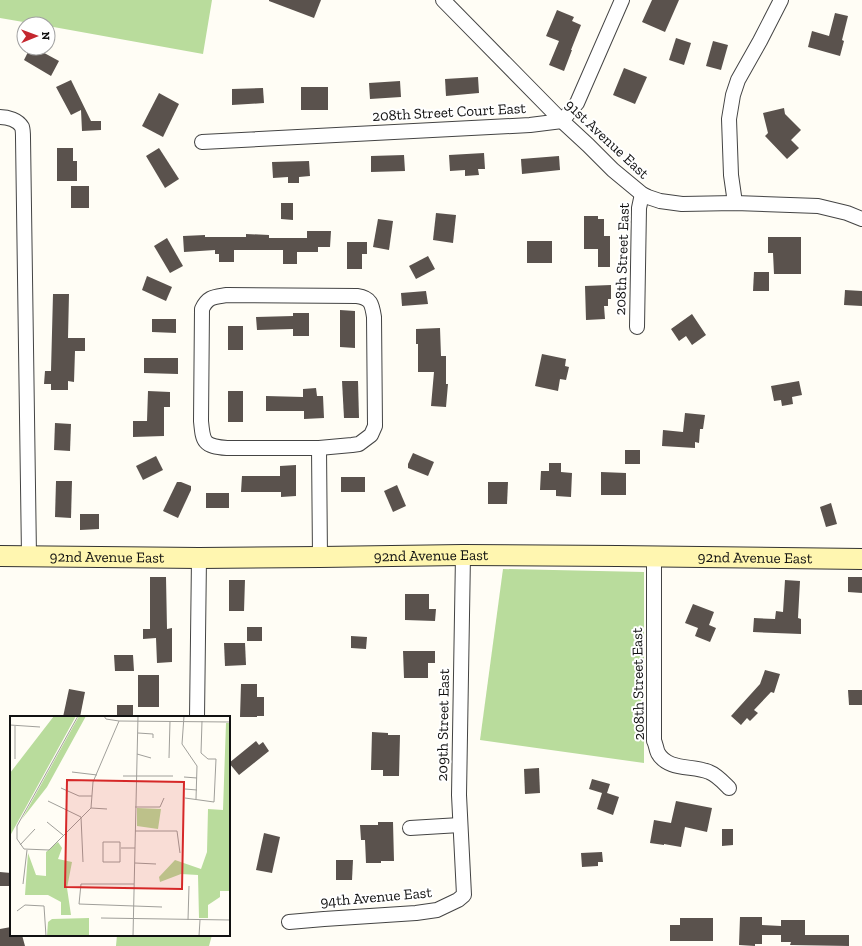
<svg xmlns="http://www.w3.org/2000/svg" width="862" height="946" font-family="'Zilla Slab',serif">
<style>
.forest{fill:#b9dc9c}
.building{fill:#5a524d}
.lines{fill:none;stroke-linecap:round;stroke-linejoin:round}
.street-casing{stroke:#444;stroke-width:16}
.secondary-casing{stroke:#333;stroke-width:22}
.street{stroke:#fff;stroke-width:14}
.secondary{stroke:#fff6b0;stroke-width:20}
.labels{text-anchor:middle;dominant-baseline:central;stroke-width:4;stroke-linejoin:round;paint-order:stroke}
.street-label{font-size:15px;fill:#111;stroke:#fff}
.inset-road{fill:none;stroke:#a09f9a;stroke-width:1}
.view{fill:#d62828;fill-opacity:0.15;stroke:#d62828;stroke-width:2}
.inset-edge{fill:none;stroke:#111;stroke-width:2}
</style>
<rect width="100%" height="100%" fill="#fffdf5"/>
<g class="forest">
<path d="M0,0H212L203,54L48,26V24H35L0,18Z"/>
<path d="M503,569L644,572V763L480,740Z"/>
<path d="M117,935H212L209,946H116Z"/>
</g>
<g class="building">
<path d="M269,0H321L314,18L269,1Z"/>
<path d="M652,0H679L665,32L642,22Z"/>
<path d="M557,10L574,17L572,21L581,25L571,50H572L564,71L549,65L559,41L546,36Z"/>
<path d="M835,13L848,16L842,40L844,41L840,56L808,47L812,31L829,36Z"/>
<path d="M676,38L691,43L684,65L669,60Z"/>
<path d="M713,41L728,45L721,70L706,66Z"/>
<path d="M30,48H35L59,61L51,76L24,60Z"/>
<path d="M624,68L647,77L635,104L613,95Z"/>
<path d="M478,77L479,93L446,96L445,79Z"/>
<path d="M71,80L91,121H101V130L82,131L81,110L71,115L56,87Z"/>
<path d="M400,81L401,97L370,99L369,83Z"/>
<rect x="301" y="87" width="27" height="23"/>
<path d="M263,88L264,103L232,105V89Z"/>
<path d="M159,93L179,104L163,137L142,126Z"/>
<path d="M784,108L785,114L801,130L791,140L799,148L787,159L765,136L768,133L763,113Z"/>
<path d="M57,148H73V161H77V181H57Z"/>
<path d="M159,148L179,179L165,188L146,156Z"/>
<path d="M484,153L485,169H478L479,175L465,176V170L450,171L449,155Z"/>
<path d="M404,155L405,171L371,172V156Z"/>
<path d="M559,156L560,170L522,174L521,159Z"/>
<path d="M309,161L310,176L299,177V183H288V177L273,178L272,162Z"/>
<rect x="71" y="186" width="18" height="22"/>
<path d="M281,203H293V220L281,219Z"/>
<path d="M436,213L456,215L453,243L433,240Z"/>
<path d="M584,216H598V219H604V236H610V267H598V249H584Z"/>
<path d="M378,219L393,221L389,250L373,247Z"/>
<path d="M307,231H331L330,247H318V252H297V264H283V250H234V262H219V254H215V250L184,252L183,236L205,235V237H246V234L269,235V238H307Z"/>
<path d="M768,237H801V274H774L773,253H768Z"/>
<path d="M167,238L183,266L170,273L154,246Z"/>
<rect x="527" y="241" width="25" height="22"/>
<path d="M347,242H367V254H362V269H347Z"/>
<path d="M428,256L435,269L416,279L409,266Z"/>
<path d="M754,272H769V291H753Z"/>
<path d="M147,276L172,287L166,301L142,290Z"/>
<path d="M611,285V299H608V306H604L605,319L586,320L585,286Z"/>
<path d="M845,290L862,291V306L844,305Z"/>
<path d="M426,291L428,304L402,306L401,293Z"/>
<path d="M53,294H69L68,338H85V351H75L74,382L68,381V390H51V384H44L45,371H51Z"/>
<path d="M340,310L355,311V348L340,347Z"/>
<path d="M293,313H309V336H293V329L257,330L256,317L293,316Z"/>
<path d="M692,314L706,335L692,345L686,336L679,341L671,329Z"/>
<path d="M152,319H176V333L152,332Z"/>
<rect x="228" y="326" width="15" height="24"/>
<path d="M440,328L441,356H446V384H448L446,407L431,406L434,372H418V344H416V329Z"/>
<path d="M542,354L566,359L565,366L569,367L566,380L560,379L558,391L535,386Z"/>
<path d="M144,358H178V374L144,373Z"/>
<path d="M342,381H358L359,418H344Z"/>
<path d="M799,381L802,395L792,397L793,404L782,406L781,400L774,401L771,386Z"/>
<path d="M316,388L317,396H323L324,418L304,419V411H266V396L303,397V389Z"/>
<path d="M148,391L170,392V407H164V436L133,437V421H147Z"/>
<rect x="228" y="391" width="15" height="31"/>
<path d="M685,413L705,415L703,429H700L699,443L695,442V448L662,446L663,430L683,432Z"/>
<path d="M55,423L71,424L70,451L54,450Z"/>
<rect x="625" y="450" width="15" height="14"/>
<path d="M413,453L434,462L428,476L408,468V464Z"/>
<path d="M156,456L163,470L143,480L136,466Z"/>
<path d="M549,463H561V472L572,473L571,497L556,496V490H540L541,471H549Z"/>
<path d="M296,465V496L281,497V492H241L242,476H280V466Z"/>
<path d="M601,472L626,473V495H601Z"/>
<rect x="341" y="477" width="24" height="15"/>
<path d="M56,481H72L71,518L55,517Z"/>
<path d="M177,482H181L191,486V490L178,518L163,511Z"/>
<path d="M488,482H508L507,504H488Z"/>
<path d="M397,485L406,506L393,512L384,491Z"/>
<rect x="206" y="493" width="23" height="15"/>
<path d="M831,503L837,524L826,527L820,507Z"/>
<path d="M80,514H99V529L80,530Z"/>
<path d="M150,577H166L167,629L172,628V662L157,663L156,638L143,639V629H150Z"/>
<path d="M848,577H862V593L848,592Z"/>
<path d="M229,580H245L244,611H229Z"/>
<path d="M785,580L800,581L798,618L801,619V634L753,632L754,618L775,619L776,611L783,612Z"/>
<path d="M405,594H429V609H436L435,621L405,620Z"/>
<path d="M693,604L714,612L709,625L716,628L710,642L695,636L698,628L685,623Z"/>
<rect x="247" y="627" width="15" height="14"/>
<path d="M351,636L367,637L366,649L351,648Z"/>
<path d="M224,643H245L246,665L225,666Z"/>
<path d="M403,651H435V663H428V678H404Z"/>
<path d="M114,655H133L134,671H115Z"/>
<path d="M765,670L780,674L774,693L771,692L754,710L758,713L750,721L747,718L741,725L731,716L760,684Z"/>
<rect x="138" y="675" width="21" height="32"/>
<path d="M241,684H257V697H264V716H257V717H240Z"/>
<path d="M69,689L85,692L80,717H63Z"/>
<path d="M848,690H862V705H849Z"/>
<rect x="117" y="705" width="16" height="12"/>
<path d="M372,732L388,733V735H400L399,776H383V770H371Z"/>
<path d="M256,741L259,745L263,742L269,751L239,775L229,763Z"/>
<path d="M539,768L540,793L525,794L524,769Z"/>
<path d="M592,779L610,784L607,793L619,797L613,815L597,809L602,793L589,789Z"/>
<path d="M676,801L712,808L707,832L685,827L681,847L664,844V845L650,843L654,820L671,823Z"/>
<path d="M378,822H393L394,861H381V863H366L365,840H361L360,825H378Z"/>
<path d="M722,829H733V845L722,846Z"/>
<path d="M264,833L280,837L272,873L256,870Z"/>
<path d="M602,852L603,862H598V866L582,867L581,853Z"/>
<path d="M336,860H353L352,880H336Z"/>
<path d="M0,872L11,873V886H0Z"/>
<path d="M740,917H762V925L781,926V920H805V935H849V946L790,945L791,942H781V935H762V944H755V946L739,945Z"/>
<path d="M680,918H713V941H670V925H680Z"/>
<path d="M11,927V935H22L25,946H0V929Z"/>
</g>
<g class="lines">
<g class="street-casing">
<g id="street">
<path d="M443,0L562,121L588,145L613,170L642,194L648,197L660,201L682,204L735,203L818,206L847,213L862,219"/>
<path d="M0,117C8,117 18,120 22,127C23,130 23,135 23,138L29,556"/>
<path d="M202,142L530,125L562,121L577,103L622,0"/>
<path d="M735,203L731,175L729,119L733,95L738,80L760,41L781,0"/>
<path d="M227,295L357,296C371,298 372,304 374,317L375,426L371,435L359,444L352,445L319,448H227C203,446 203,442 201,421L202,309C208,296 215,297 227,295Z"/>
<path d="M637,327L639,208L642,194"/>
<path d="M319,448L320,557"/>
<path d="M654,556V741C656,744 656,749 658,753C668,771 693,765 709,772C717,775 723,782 729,788"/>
<path d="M197,717L199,558"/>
<path d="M410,828L460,825"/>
<path d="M289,922L324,919L416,913L437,910L458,900L464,895L459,795L463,555"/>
</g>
</g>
<g class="secondary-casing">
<g id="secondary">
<path id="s1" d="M0,556L199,558L320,557L463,555L618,556L862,559"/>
</g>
</g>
<use href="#street" class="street"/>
<use href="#secondary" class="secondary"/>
</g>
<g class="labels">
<g class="street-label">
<text transform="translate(449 112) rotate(-3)">208th Street Court East</text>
<text transform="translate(607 139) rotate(43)">91st Avenue East</text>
<text transform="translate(622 259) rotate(-88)">208th Street East</text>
<text stroke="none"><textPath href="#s1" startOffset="431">92nd Avenue East</textPath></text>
<text stroke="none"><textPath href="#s1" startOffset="107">92nd Avenue East</textPath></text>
<text stroke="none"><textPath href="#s1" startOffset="755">92nd Avenue East</textPath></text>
<text transform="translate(638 684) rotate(-91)">208th Street East</text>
<text transform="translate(443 725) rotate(-89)">209th Street East</text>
<text transform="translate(376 897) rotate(-5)">94th Avenue East</text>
</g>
</g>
<g transform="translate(10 716)">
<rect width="220" height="220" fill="#fffdf5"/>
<path d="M44,0H66L0,120V57ZM69,0H76L37,71L12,103ZM216,7H220V175H210V181L198,189V202H189L188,159L171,158L150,166L149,161L165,144L191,153L197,136L198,93L213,94ZM127,92L151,93L148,113L127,110ZM48,126L52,132L48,143L62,146L57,172L61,199H51V186L38,179H15L18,137L26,159L36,160V136ZM79,202V220H37L38,206L42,203Z" fill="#b9dc9c"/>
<path class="inset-road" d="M68,0L7,110V123L14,133L39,134L81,92L83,66L109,5M94,0L96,3L109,5L220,6M174,0L172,28L187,50L186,83M0,9L30,11M5,10V43M128,17L143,18V22M127,38L141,42M159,42L160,5M62,56L87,59M113,60H163M174,61L187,62M51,72L69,80H82M175,73L187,74M175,82L204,86L206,43H198L191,37L192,5M38,85L71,101L73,146M125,91H150L154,82M81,92L97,93M37,106L53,119M125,115H167L170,137M93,126H110V146H93ZM10,129L25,113M111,132H125M125,147L146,148M13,168L17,134M124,168H71L69,188L152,191M7,195L15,189L34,190L36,220M91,202L220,204M178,204L179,170M123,220L128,0M189,220L190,204"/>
<path class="view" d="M57,64L174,66L172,173L55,171Z"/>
<rect width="220" height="220" class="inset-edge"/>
</g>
<g transform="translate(36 36) rotate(89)"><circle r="19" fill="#ffffff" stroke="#a0a0a0"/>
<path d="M0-3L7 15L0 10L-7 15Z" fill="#c4262e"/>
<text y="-6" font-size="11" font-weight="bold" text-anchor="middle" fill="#111111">N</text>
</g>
</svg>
